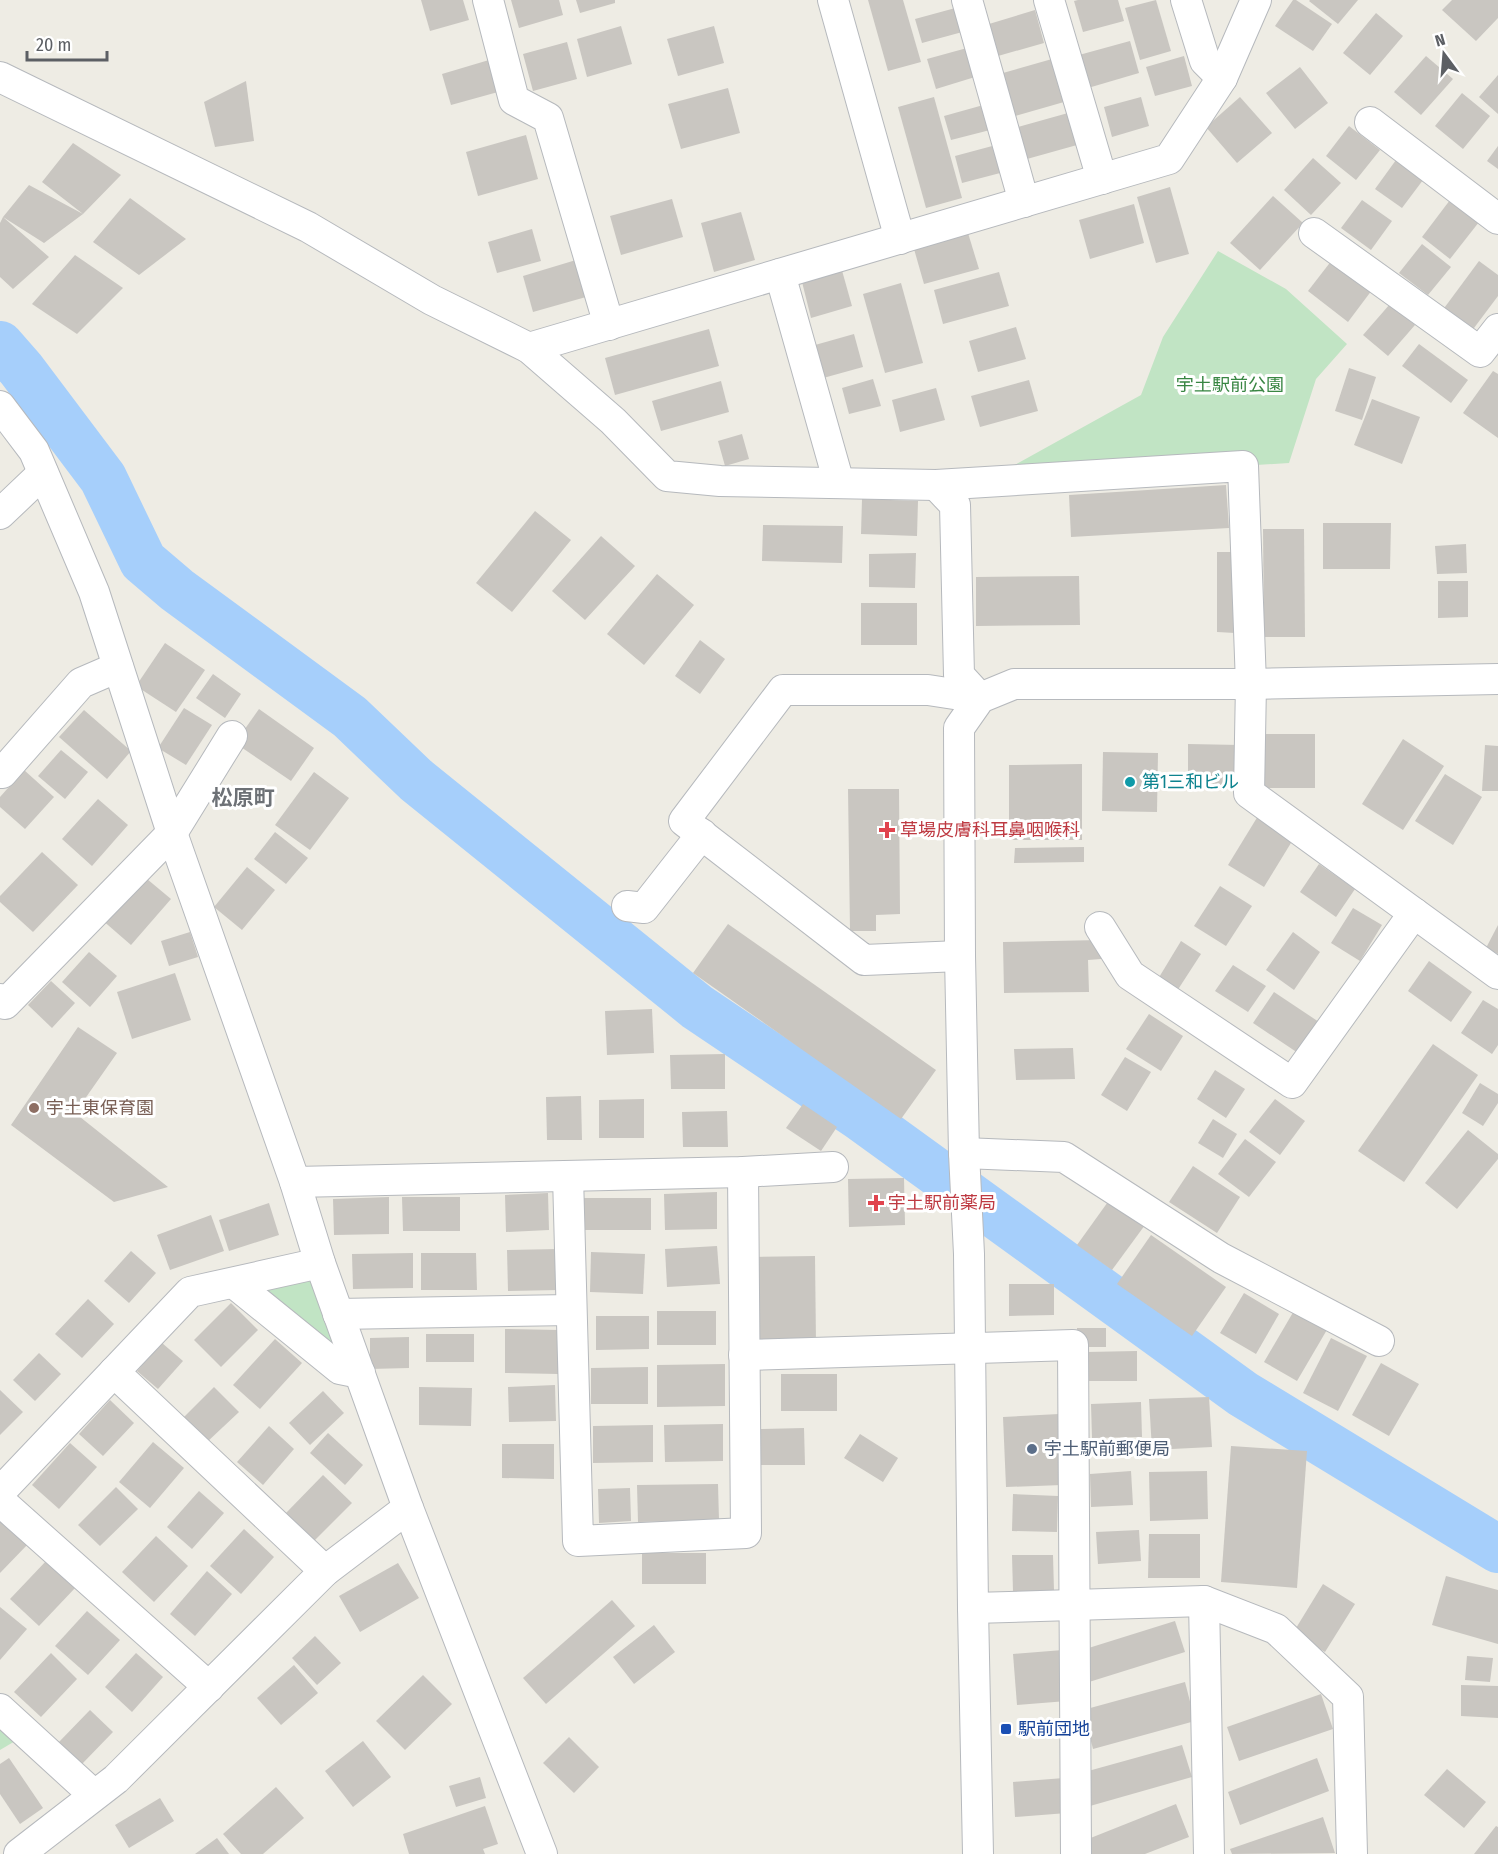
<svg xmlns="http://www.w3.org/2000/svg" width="1498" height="1854" font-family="'Fira Sans Condensed','Noto Sans JP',sans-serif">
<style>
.green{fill:#c1e4c4}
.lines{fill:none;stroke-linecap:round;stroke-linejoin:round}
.river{stroke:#a6cffb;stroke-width:48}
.building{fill:#c9c6c1}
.minor-casing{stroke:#b6b9bd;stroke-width:32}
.minor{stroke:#fff;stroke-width:30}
.culture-dot{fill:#0f9aa8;stroke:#fff;stroke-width:2}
.health-dot{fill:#e0444e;stroke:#fff;stroke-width:2}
.education-dot{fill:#8d6e63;stroke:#fff;stroke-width:2}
.service-dot{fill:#5c6f8a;stroke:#fff;stroke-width:2}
.transit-dot{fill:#1a4fb4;stroke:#fff;stroke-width:2}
.labels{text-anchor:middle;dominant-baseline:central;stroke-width:6;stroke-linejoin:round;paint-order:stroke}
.park-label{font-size:18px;fill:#398643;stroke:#fff}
.culture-label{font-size:18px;fill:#0d838f;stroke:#fff;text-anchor:start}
.health-label{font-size:18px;fill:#be3a42;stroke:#fff;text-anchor:start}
.education-label{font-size:18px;fill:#785e54;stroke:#fff;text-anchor:start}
.service-label{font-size:18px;fill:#4e5e75;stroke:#fff;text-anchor:start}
.transit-label{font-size:18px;fill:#164399;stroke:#fff;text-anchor:start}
.quarter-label{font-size:21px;font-weight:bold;fill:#6d7176;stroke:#fff}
</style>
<rect width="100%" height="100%" fill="#eeece4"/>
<g class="green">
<path d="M1218,251L1286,289L1347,344L1316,379L1289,463L984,482L1141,395L1163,337Z"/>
<path d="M320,1263L360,1373L234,1283Z"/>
<path d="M0,1709L27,1734L0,1750Z"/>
</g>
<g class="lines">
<path class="river" d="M0,345L21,369L103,478L143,561L177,590L350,717L416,780L697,1007L859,1116L1243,1394L1498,1549"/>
</g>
<g class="building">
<path d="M421,0H463L469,20L430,31Z"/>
<path d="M511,0H559L563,15L519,28Z"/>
<path d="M576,0H615V3L580,13Z"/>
<path d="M868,0H903L921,62L888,71Z"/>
<path d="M1078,0H1118L1124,21L1083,32L1074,1Z"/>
<path d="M1156,0L1171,51L1140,60L1125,8Z"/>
<path d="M1293,0H1296L1332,24L1313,51L1275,26Z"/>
<path d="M1310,0H1358L1338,24L1309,1Z"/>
<path d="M1452,0H1498V18L1476,41L1442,10Z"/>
<path d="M959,7L966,31L922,43L915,19Z"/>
<path d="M1035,10L1044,43L998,56L989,24Z"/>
<path d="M1376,13L1403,36L1370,75L1343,53Z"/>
<path d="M621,26L632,64L587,77L577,39Z"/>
<path d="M714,26L724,63L678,76L667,39Z"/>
<path d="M1130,41L1139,73L1088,88L1079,55Z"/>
<path d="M567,42L577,79L533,91L523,54Z"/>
<path d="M967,48L975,77L936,89L927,59Z"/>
<path d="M1184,56L1192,86L1155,96L1146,67Z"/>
<path d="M1426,56L1453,79L1421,115L1394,92Z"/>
<path d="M1052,59L1064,102L1015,116L1003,73Z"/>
<path d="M489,60L498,92L451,105L442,74Z"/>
<path d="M1300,67L1328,103L1295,129L1266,93Z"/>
<path d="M1498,75V114L1479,97Z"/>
<path d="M246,81L254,141L215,147L204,102Z"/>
<path d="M728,88L740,133L681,149L668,104Z"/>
<path d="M1462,93L1490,116L1463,149L1435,126Z"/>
<path d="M934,97L962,198L926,208L898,107Z"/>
<path d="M1141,97L1149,126L1112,137L1104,107Z"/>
<path d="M1240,97L1272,133L1237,163L1206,127Z"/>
<path d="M987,104L994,129L951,140L944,116Z"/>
<path d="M1068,113L1077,145L1027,159L1018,127Z"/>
<path d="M1349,126L1380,150L1356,180L1326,156Z"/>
<path d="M526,135L538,179L478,196L466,152Z"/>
<path d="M73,143L121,175L83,214L44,243L3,217L49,257L13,289L0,277V223L3,217L29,185L83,214L42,182Z"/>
<path d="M996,145L1004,172L962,183L955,156Z"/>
<path d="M1498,146V169L1487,161Z"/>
<path d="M1313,158L1341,183L1311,215L1284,190Z"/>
<path d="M1396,160L1423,180L1402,208L1375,189Z"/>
<path d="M1170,187L1189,254L1156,263L1137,197Z"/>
<path d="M1273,196L1303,223L1260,270L1230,243Z"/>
<path d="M130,198L186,239L139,275L93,242Z"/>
<path d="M672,199L683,237L621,255L610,216Z"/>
<path d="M1362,200L1392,221L1371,250L1341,228Z"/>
<path d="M1450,200L1479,222L1450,259L1422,237Z"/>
<path d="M1134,204L1144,243L1090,259L1079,220Z"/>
<path d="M741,212L755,260L714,272L701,223Z"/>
<path d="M532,229L541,261L497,273L488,242Z"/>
<path d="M968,233L979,269L924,284L914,249Z"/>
<path d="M1422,244L1451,267L1428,295L1399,273Z"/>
<path d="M75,255L123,288L77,334L32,304Z"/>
<path d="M576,260L586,297L533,312L523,276Z"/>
<path d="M1332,260L1372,290L1348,322L1308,291Z"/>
<path d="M1479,261L1498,275V296L1471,332L1442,311Z"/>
<path d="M841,267L852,306L811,318L801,278Z"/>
<path d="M999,272L1009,306L943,324L934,290Z"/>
<path d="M901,283L923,363L885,373L863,294Z"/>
<path d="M1390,304L1415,325L1388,356L1363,335Z"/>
<path d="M1016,327L1026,359L978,372L969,341Z"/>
<path d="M709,329L719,366L615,395L605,358Z"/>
<path d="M854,334L863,367L816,380L808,347Z"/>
<path d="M1419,344L1468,380L1451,403L1402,366Z"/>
<path d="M1349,368L1376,377L1362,420L1335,411Z"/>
<path d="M1493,371L1498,374V438L1463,413Z"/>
<path d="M873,379L881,406L849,414L842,388Z"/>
<path d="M1029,380L1038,411L980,427L971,396Z"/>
<path d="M721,381L729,412L661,431L652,401Z"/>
<path d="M936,388L945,420L900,432L892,400Z"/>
<path d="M1372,399L1420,417L1402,464L1354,445Z"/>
<path d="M742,434L749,459L725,466L718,441Z"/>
<path d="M1226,485L1229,528L1071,537L1069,495Z"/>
<path d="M862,499L918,501L917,536L861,534Z"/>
<path d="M535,511L571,540L512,612L476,583Z"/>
<path d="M1323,523H1391L1390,569H1323Z"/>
<path d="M763,525L843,526L842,563L762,561Z"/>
<path d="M1263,529H1304L1305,637H1264Z"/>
<path d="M601,536L635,566L585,620L552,591Z"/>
<path d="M1466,544L1467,573L1437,574L1435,546Z"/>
<path d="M1217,552H1236L1235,633L1217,632Z"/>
<path d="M916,553L915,588L869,587V554Z"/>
<path d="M657,574L694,605L644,665L607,634Z"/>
<path d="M1079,576L1080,625L976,626V577Z"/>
<path d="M1438,581H1468V617L1438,618Z"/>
<rect x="861" y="603" width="56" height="42"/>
<path d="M700,640L725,659L700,694L675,676Z"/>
<path d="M165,643L205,670L176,712L136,686Z"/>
<path d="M213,674L241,694L225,718L196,698Z"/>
<path d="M184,708L212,725L186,765L158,748Z"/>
<path d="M259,709L314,748L291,781L235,743Z"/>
<path d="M84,710L131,751L107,779L59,737Z"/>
<path d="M1263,734H1315V788H1264Z"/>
<path d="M1403,739L1444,766L1403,830L1362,804Z"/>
<path d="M1188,744L1240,745L1239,786L1188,785Z"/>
<path d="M1485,745L1498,746V791H1482Z"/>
<path d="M61,750L88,772L65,799L38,776Z"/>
<path d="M1103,752L1158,753L1157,812L1102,811Z"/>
<path d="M1082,764V840H1009V765Z"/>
<path d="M24,770L54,797L25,829L0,807V797Z"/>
<path d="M314,772L349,798L310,850L275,825Z"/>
<path d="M1445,774L1482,797L1453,845L1415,821Z"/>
<path d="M848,789H899L900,914L876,915V931H850Z"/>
<path d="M98,799L128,825L92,866L62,839Z"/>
<path d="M1258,816L1294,838L1264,887L1228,865Z"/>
<path d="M275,832L308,858L286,884L254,859Z"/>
<path d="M1084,847V862L1014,863L1015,848Z"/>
<path d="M42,852L78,885L33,932L0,902V896Z"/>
<path d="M1319,864L1355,889L1336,917L1300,892Z"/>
<path d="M247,867L275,890L242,930L214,907Z"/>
<path d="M141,874L171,899L131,945L101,919Z"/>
<path d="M1220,886L1252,906L1226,946L1194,926Z"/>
<path d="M1353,908L1382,925L1360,961L1331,943Z"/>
<path d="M728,924L936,1070L901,1119L693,973Z"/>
<path d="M1498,925V954L1486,948Z"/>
<path d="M190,932L198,957L169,966L161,941Z"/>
<path d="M1293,932L1320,952L1294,990L1266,970Z"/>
<path d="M1101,940V959L1088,960L1089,992L1004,993L1003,942Z"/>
<path d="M1181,941L1201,954L1177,991L1158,979Z"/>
<path d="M89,952L117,976L90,1007L62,982Z"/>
<path d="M1429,961L1472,992L1451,1022L1408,991Z"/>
<path d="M1233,965L1266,986L1248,1012L1215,991Z"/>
<path d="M175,973L191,1020L132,1039L117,992Z"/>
<path d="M51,981L75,1003L52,1028L28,1005Z"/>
<path d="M1274,992L1319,1022L1298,1053L1253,1023Z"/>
<path d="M1483,1000L1498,1009V1045L1492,1054L1461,1033Z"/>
<path d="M652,1009L654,1053L607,1055L605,1011Z"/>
<path d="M1149,1014L1183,1036L1161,1071L1126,1049Z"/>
<path d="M78,1027L117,1053L75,1113L168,1187L114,1202L11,1125Z"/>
<path d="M1433,1044L1478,1075L1404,1182L1358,1151Z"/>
<path d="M1073,1048L1075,1079L1016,1080L1014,1049Z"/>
<path d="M725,1054V1089H671L670,1055Z"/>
<path d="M1125,1057L1151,1072L1127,1111L1101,1095Z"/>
<path d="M1215,1070L1245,1089L1226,1118L1197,1099Z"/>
<path d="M1480,1083L1498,1094V1103L1483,1126L1462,1113Z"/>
<path d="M581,1096L582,1140H547L546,1097Z"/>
<path d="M644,1099V1138H599V1100Z"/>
<path d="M1275,1099L1305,1121L1280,1155L1249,1132Z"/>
<path d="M803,1104L837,1127L821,1151L786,1128Z"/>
<path d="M727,1111L728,1147H683L682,1112Z"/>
<path d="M1213,1119L1237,1134L1223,1158L1198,1143Z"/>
<path d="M1468,1130L1498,1154V1159L1457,1209L1425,1183Z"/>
<path d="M1245,1139L1276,1162L1249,1197L1218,1174Z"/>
<path d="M1193,1166L1240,1197L1217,1233L1169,1202Z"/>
<path d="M904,1178L905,1225L849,1227L848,1179Z"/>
<path d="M717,1192V1229L665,1230L664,1194Z"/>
<path d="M548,1193L549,1230L506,1232L505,1195Z"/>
<path d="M389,1197V1234L334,1235L333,1199Z"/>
<path d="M402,1197H460V1231H403Z"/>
<path d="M584,1198H651V1230H583Z"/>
<path d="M1110,1199L1145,1225L1112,1270L1077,1245Z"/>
<path d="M269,1203L279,1235L229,1251L219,1220Z"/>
<path d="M211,1215L224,1251L170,1270L157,1235Z"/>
<path d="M1151,1235L1226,1287L1192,1336L1117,1284Z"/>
<path d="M717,1246L720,1284L667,1287L665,1249Z"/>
<path d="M558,1249L559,1290L508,1291L507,1250Z"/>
<path d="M131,1251L156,1273L129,1303L104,1281Z"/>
<path d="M591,1252L645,1254L643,1294L590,1292Z"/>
<path d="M413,1253V1288L353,1289L352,1254Z"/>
<path d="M421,1253H476L477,1290H421Z"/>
<path d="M815,1256L816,1343L753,1344V1257Z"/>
<path d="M1009,1284H1054V1315L1009,1316Z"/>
<path d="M1244,1293L1279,1314L1256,1354L1220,1333Z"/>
<path d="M88,1299L114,1324L82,1358L55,1334Z"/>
<path d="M231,1303L258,1330L221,1367L194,1340Z"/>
<path d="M1295,1309L1328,1328L1297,1381L1264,1362Z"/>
<rect x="657" y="1311" width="59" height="34"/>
<path d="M596,1316H649V1349L596,1350Z"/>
<rect x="1077" y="1328" width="29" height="19"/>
<path d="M505,1329L559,1330L558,1374L505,1373Z"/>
<rect x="426" y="1334" width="48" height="28"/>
<path d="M409,1337V1368L370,1369V1338Z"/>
<path d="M1331,1338L1367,1356L1338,1411L1303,1393Z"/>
<path d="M275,1339L302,1363L260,1409L233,1385Z"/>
<path d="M162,1343L183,1361L158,1389L137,1371Z"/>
<path d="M1137,1351V1381H1087L1086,1352Z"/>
<path d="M39,1353L61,1374L35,1401L13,1380Z"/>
<path d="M1381,1363L1419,1384L1389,1436L1352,1415Z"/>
<path d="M725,1364V1406L657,1407V1365Z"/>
<path d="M648,1367V1404H591V1368Z"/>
<rect x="781" y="1374" width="56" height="37"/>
<path d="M555,1385L556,1421L509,1422L508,1387Z"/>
<path d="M214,1387L239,1412L206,1443L182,1419Z"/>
<path d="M419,1387L472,1388L471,1426L419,1425Z"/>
<path d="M0,1390L23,1412L0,1435Z"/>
<path d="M323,1391L344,1413L310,1445L289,1423Z"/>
<path d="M1209,1397L1212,1447L1152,1450L1149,1399Z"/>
<path d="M110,1400L134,1423L103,1456L79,1434Z"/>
<path d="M1141,1402L1142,1437L1092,1438L1091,1404Z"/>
<path d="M1059,1414L1062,1485L1006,1487L1003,1417Z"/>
<path d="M723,1424V1461L665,1462L664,1425Z"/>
<path d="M653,1425V1462L593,1463V1426Z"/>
<path d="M269,1426L294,1449L263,1485L237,1462Z"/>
<path d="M804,1428L805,1465H761L760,1429Z"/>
<path d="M328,1433L363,1465L345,1485L310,1453Z"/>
<path d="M860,1434L898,1458L883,1482L844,1458Z"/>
<path d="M153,1442L184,1468L150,1508L119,1482Z"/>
<path d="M70,1443L97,1467L59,1509L32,1485Z"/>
<path d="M502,1444H554V1479L502,1478Z"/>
<path d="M1231,1446L1307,1451L1297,1588L1221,1582Z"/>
<path d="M1131,1471L1133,1505L1091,1507L1090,1474Z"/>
<path d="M1207,1471L1208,1519L1150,1521L1149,1472Z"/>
<path d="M323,1475L352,1503L314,1541L286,1513Z"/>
<path d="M718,1484L719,1520L638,1522L637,1485Z"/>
<path d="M116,1487L138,1509L100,1546L78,1525Z"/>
<path d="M630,1488L631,1521L599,1523L598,1489Z"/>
<path d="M199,1491L224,1513L192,1549L167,1527Z"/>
<path d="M1013,1494L1058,1496L1057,1532L1012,1531Z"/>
<path d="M0,1519L28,1544L0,1573Z"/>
<path d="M244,1529L274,1557L241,1594L210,1566Z"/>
<path d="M1139,1530L1141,1561L1098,1564L1096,1532Z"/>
<path d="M1149,1534H1200V1578H1148Z"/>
<path d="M156,1536L188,1566L154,1602L122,1572Z"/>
<rect x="642" y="1553" width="64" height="31"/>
<path d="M1012,1555H1053L1054,1591L1013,1592Z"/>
<path d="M47,1560L76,1587L39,1626L10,1599Z"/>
<path d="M398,1563L419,1598L360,1632L339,1596Z"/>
<path d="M207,1571L232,1594L195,1636L170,1614Z"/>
<path d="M1446,1576L1498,1590V1644L1432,1625Z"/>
<path d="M1323,1584L1355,1604L1325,1652L1293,1633Z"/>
<path d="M612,1600L635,1626L546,1704L523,1678Z"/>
<path d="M0,1607L27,1629L0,1660Z"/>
<path d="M87,1611L120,1640L88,1675L55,1646Z"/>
<path d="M1175,1621L1185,1652L1089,1682L1079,1651Z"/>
<path d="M654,1625L675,1652L634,1684L613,1657Z"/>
<path d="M315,1636L341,1663L317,1685L292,1658Z"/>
<path d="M1063,1650L1067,1701L1017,1705L1013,1654Z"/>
<path d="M51,1653L77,1679L41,1717L14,1692Z"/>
<path d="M136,1653L163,1677L132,1712L105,1687Z"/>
<path d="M1467,1656L1493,1658L1490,1682L1465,1680Z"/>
<path d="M294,1665L318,1693L281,1725L257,1698Z"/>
<path d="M423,1675L452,1704L405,1750L376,1721Z"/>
<path d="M1185,1682L1195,1721L1093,1749L1083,1710Z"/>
<path d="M1461,1685L1498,1686V1718L1461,1716Z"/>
<path d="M1321,1694L1333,1729L1239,1761L1227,1727Z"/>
<path d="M90,1710L113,1732L81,1765L58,1743Z"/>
<path d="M569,1737L599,1767L574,1793L543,1763Z"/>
<path d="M363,1741L391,1777L353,1807L325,1771Z"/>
<path d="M1182,1745L1192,1777L1090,1806L1081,1773Z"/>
<path d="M9,1758L43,1808L20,1824L0,1794V1764Z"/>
<path d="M1317,1758L1329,1791L1240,1825L1228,1792Z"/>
<path d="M1447,1769L1486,1802L1464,1828L1424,1795Z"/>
<path d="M480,1777L486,1798L456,1807L449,1786Z"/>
<path d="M1064,1778L1067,1813L1015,1817L1013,1782Z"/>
<path d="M276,1787L304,1818L263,1854H241L223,1834Z"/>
<path d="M160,1798L174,1821L129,1848L115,1825Z"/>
<path d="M1176,1804L1189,1837L1145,1854H1088L1083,1841Z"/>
<path d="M485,1806L498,1844L483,1849L485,1854H409L403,1834Z"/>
<path d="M1323,1817L1335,1853L1232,1854L1230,1849Z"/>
<path d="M1496,1826L1498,1827V1854H1474Z"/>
<path d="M217,1838L229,1854H195Z"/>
</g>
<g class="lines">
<g class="minor-casing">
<g id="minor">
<path d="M488,0L514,100L548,118L609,325"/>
<path d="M833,0L900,239"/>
<path d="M967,0L1024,202"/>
<path d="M1049,0L1102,179"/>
<path d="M1186,0L1205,61L1222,78"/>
<path d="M0,77L308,227L432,300L529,348L613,421L667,476L720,481L936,485L1243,466L1251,684L1249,793L1498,974"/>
<path d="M1370,122L1498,219"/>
<path d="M1314,233L1480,352L1498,329"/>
<path d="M780,274L839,483"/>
<path d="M529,348L1169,159L1222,78L1256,0"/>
<path d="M0,406L34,451L94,592L172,833L295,1182L320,1263L408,1508L542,1854"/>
<path d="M936,485L955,505L959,675L980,698"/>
<path d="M0,514L43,473"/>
<path d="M2,773L81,683L118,667"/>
<path d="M627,906L644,908L702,834"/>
<path d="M1100,927L1130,975L1292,1083L1414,913"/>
<path d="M960,956L864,960L684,821L783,690H928L980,698"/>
<path d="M0,999L5,1004L172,833L232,736"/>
<path d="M964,1153L1064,1157L1221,1258L1379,1341"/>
<path d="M568,1176L578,1541L746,1533L743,1172"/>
<path d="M295,1182L743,1172L833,1167"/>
<path d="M234,1283L340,1369L360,1373"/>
<path d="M338,1314L571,1310"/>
<path d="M744,1355L1073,1345L1076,1854"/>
<path d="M114,1372L325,1571"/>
<path d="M0,1492L190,1292L320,1263"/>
<path d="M0,1501L209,1687"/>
<path d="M1204,1601L1209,1854"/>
<path d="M973,1608L1204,1601L1276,1629L1348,1697L1352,1854"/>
<path d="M0,1709L94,1795"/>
<path d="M19,1854L116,1779L325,1571L408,1508"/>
<path d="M978,1854L973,1608L969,1254L964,1153L960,956L959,728L980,698L1014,684H1251L1498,679"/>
</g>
</g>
<use href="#minor" class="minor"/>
</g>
<circle class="culture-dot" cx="1130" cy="782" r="6"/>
<g class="health-dot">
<path d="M884 821h6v6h6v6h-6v6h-6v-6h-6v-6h6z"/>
<path d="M873 1194h6v6h6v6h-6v6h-6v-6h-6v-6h6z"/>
</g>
<circle class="education-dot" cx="34" cy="1108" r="6"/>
<circle class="service-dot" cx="1032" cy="1449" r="6"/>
<rect class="transit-dot" x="1000" y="1723" width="12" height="12" rx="3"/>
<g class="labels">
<g class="park-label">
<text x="1230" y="385">宇土駅前公園</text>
</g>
<g class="culture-label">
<text x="1142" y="782">第1三和ビル</text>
</g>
<g class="health-label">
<text x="900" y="830">草場皮膚科耳鼻咽喉科</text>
<text x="888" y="1203">宇土駅前薬局</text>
</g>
<g class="education-label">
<text x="46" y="1108">宇土東保育園</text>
</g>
<g class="service-label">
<text x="1044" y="1449">宇土駅前郵便局</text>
</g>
<g class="transit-label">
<text x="1018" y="1729">駅前団地</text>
</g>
<g class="quarter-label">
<text x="243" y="798">松原町</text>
</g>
</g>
<g transform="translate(1444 54) rotate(344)" stroke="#ffffff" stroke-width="4.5" paint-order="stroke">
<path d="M0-4.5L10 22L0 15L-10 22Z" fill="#5c5f64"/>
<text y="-9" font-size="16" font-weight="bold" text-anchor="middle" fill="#5c5f64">N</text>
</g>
<path d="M27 51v9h80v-9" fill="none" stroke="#5c5f64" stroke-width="3"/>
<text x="36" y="51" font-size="18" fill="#5c5f64" stroke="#ffffff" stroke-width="4.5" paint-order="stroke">20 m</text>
</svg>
